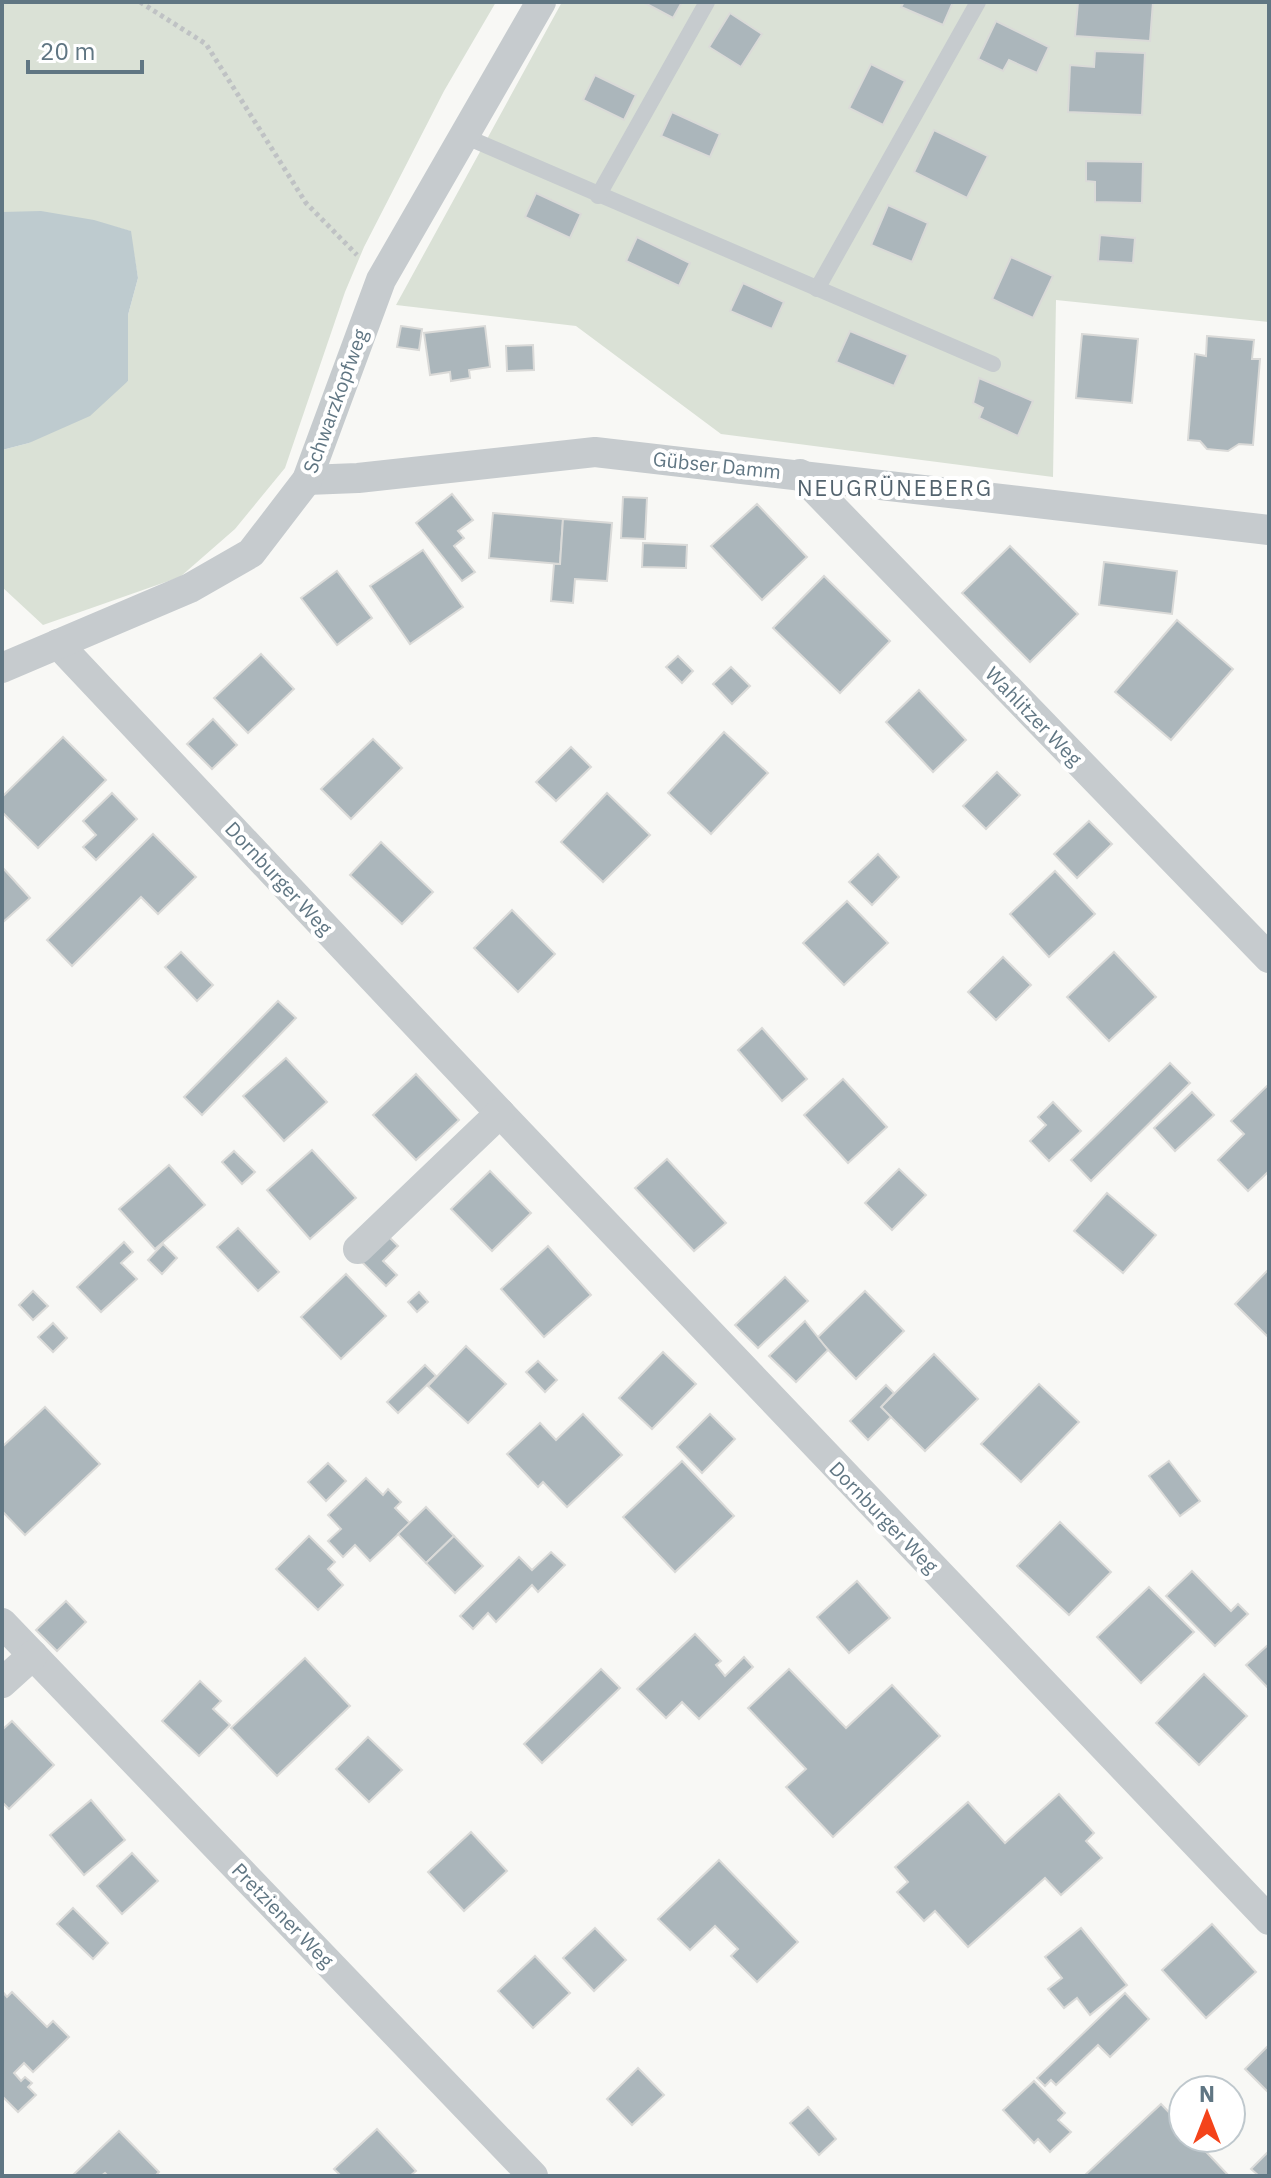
<svg xmlns="http://www.w3.org/2000/svg" width="1271" height="2178" font-family="'IBM Plex Sans',sans-serif">
<style>
.green{fill:#dae1d6}
.water{fill:#becbcf}
.building{fill:#abb6bb;stroke:#dadad8;stroke-width:2}
.lines{fill:none;stroke-linecap:round;stroke-linejoin:round}
.path{stroke:#bfc2c4;stroke-width:5;stroke-dasharray:4 4;stroke-linecap:butt}
.service{stroke:#c6cbce;stroke-width:16}
.minor{stroke:#c6cbce;stroke-width:30}
.labels{text-anchor:middle;dominant-baseline:central;stroke-width:8;stroke-linejoin:round;paint-order:stroke}
.street-label{font-size:20px;fill:#607683;stroke:#fff}
.neighbourhood-label{font-size:22px;letter-spacing:2px;fill:#53636e;stroke:#fff}
</style>
<rect width="100%" height="100%" fill="#f8f8f5"/>
<g class="green">
<path d="M2,2H496L444,91L364,247L345,292L285,468L235,529L180,577L43,625L2,587V450L29,443L128,381V315L138,278L130,231C87,218 47,211 2,212Z"/>
<path d="M562,2H1269V322L1056,300L1053,477L721,434L576,326L396,305Z"/>
</g>
<path class="water" d="M41,211L94,220L131,231L138,278L128,315V381L90,416L29,443L2,450V212Z"/>
<g class="building">
<path d="M643,2H682L673,18Z"/>
<path d="M904,2H953L943,25L901,7Z"/>
<path d="M1078,2H1153L1150,41L1075,36Z"/>
<path d="M730,13L762,34L741,67L709,47Z"/>
<path d="M996,21L1049,47L1037,73L1009,60L1003,71L978,59Z"/>
<path d="M1095,51L1145,53L1142,115L1068,112L1070,65L1094,67Z"/>
<path d="M871,64L905,81L883,125L849,108Z"/>
<path d="M595,75L636,95L624,120L583,100Z"/>
<path d="M672,112L720,134L710,157L661,136Z"/>
<path d="M934,130L988,156L967,198L914,172Z"/>
<path d="M1086,161L1143,162L1142,203L1095,202V182L1086,181Z"/>
<path d="M536,193L581,214L570,238L525,217Z"/>
<path d="M888,205L928,223L912,262L871,245Z"/>
<path d="M1100,235L1135,238L1133,263L1098,261Z"/>
<path d="M637,237L690,263L679,286L626,261Z"/>
<path d="M1011,257L1053,276L1033,318L992,299Z"/>
<path d="M743,283L784,302L772,329L730,311Z"/>
<path d="M401,326L422,329L419,350L397,347Z"/>
<path d="M485,326L490,367L469,370L470,378L451,381L450,372L430,375L424,333Z"/>
<path d="M850,331L908,355L894,386L836,362Z"/>
<path d="M1082,334L1138,339L1132,403L1076,398Z"/>
<path d="M1207,336L1254,340L1252,359H1260L1253,445L1239,444L1228,451L1207,449L1200,441L1188,440L1195,354L1206,356Z"/>
<path d="M533,345L534,370L507,371L506,346Z"/>
<path d="M979,378L1033,401L1018,436L979,418L983,408L973,403Z"/>
<path d="M452,494L473,520L458,531L464,538L454,546L475,572L462,581L416,523Z"/>
<path d="M623,497L647,498L645,539L621,538Z"/>
<path d="M757,504L807,557L762,600L711,546Z"/>
<path d="M493,513L563,519L560,564L489,558Z"/>
<path d="M563,519L612,523L607,581L575,579L573,603L551,601L554,564H560Z"/>
<path d="M643,543L687,545L686,568L642,567Z"/>
<path d="M1010,546L1078,614L1030,662L962,593Z"/>
<path d="M423,550L463,607L410,644L370,586Z"/>
<path d="M1104,562L1177,571L1172,614L1099,605Z"/>
<path d="M337,571L372,618L337,645L301,598Z"/>
<path d="M824,576L890,641L840,693L773,628Z"/>
<path d="M1177,620L1233,669L1171,740L1115,692Z"/>
<path d="M261,654L294,689L248,733L214,698Z"/>
<path d="M678,656L693,671L682,683L666,667Z"/>
<path d="M731,667L750,686L732,704L713,684Z"/>
<path d="M919,690L966,740L933,772L886,722Z"/>
<path d="M213,719L237,745L212,769L187,744Z"/>
<path d="M724,732L768,773L711,834L668,793Z"/>
<path d="M63,737L106,780L38,848L2,812V797Z"/>
<path d="M373,739L402,768L351,819L321,789Z"/>
<path d="M571,747L591,767L556,801L536,782Z"/>
<path d="M997,772L1020,795L986,829L963,806Z"/>
<path d="M112,793L137,819L96,860L83,847L96,835L83,821Z"/>
<path d="M607,793L650,835L603,882L561,842Z"/>
<path d="M1089,821L1112,844L1077,878L1054,854Z"/>
<path d="M153,834L196,877L158,914L141,897L72,966L47,940Z"/>
<path d="M381,842L433,892L402,924L350,875Z"/>
<path d="M878,854L899,877L872,905L849,882Z"/>
<path d="M2,867L30,898L2,923Z"/>
<path d="M1055,871L1095,914L1049,957L1010,914Z"/>
<path d="M847,901L888,943L844,985L803,943Z"/>
<path d="M512,910L555,954L518,992L474,948Z"/>
<path d="M181,952L213,985L197,1001L165,967Z"/>
<path d="M1114,952L1156,997L1109,1041L1067,997Z"/>
<path d="M1003,957L1031,985L996,1020L968,992Z"/>
<path d="M278,1001L296,1018L202,1115L184,1097Z"/>
<path d="M762,1028L807,1079L782,1101L738,1050Z"/>
<path d="M286,1058L327,1102L284,1141L243,1096Z"/>
<path d="M1170,1063L1190,1083L1091,1181L1071,1160Z"/>
<path d="M416,1074L459,1120L416,1160L373,1115Z"/>
<path d="M843,1079L887,1127L848,1163L804,1115Z"/>
<path d="M1269,1084V1171L1248,1191L1218,1160L1244,1134L1231,1121Z"/>
<path d="M1192,1092L1214,1115L1175,1151L1154,1128Z"/>
<path d="M1053,1102L1081,1131L1049,1161L1030,1141L1046,1125L1038,1117Z"/>
<path d="M312,1150L356,1198L310,1239L267,1190Z"/>
<path d="M234,1151L255,1172L242,1184L222,1162Z"/>
<path d="M667,1159L726,1223L694,1251L635,1188Z"/>
<path d="M169,1165L205,1205L155,1249L119,1209Z"/>
<path d="M899,1169L926,1195L892,1230L865,1203Z"/>
<path d="M490,1171L531,1213L492,1251L451,1209Z"/>
<path d="M1107,1193L1156,1235L1123,1273L1074,1231Z"/>
<path d="M238,1228L279,1272L258,1291L217,1247Z"/>
<path d="M388,1236L398,1246L383,1261L397,1275L386,1286L362,1262Z"/>
<path d="M124,1242L133,1252L121,1263L137,1279L101,1312L77,1287Z"/>
<path d="M163,1244L177,1258L162,1274L148,1260Z"/>
<path d="M548,1246L591,1295L544,1337L501,1289Z"/>
<path d="M1269,1269V1337H1268L1235,1304Z"/>
<path d="M346,1274L386,1316L341,1359L301,1317Z"/>
<path d="M785,1277L808,1301L758,1348L735,1325Z"/>
<path d="M33,1291L48,1306L33,1320L19,1305Z"/>
<path d="M865,1291L904,1331L856,1379L817,1338Z"/>
<path d="M419,1292L428,1302L417,1312L408,1302Z"/>
<path d="M805,1321L828,1350L796,1382L769,1356Z"/>
<path d="M53,1323L67,1338L53,1352L38,1337Z"/>
<path d="M466,1346L506,1384L468,1423L428,1386Z"/>
<path d="M663,1352L696,1384L652,1429L619,1398Z"/>
<path d="M934,1354L978,1399L925,1451L881,1407Z"/>
<path d="M538,1361L557,1380L545,1392L526,1372Z"/>
<path d="M425,1365L436,1376L398,1413L387,1402Z"/>
<path d="M1039,1384L1079,1422L1021,1482L981,1444Z"/>
<path d="M886,1385L894,1393L881,1407L891,1417L868,1440L850,1421Z"/>
<path d="M45,1407L100,1464L25,1535L2,1511V1447Z"/>
<path d="M583,1414L622,1455L567,1507L543,1482L538,1487L507,1454L540,1423L556,1440Z"/>
<path d="M710,1414L735,1439L702,1473L677,1447Z"/>
<path d="M682,1461L734,1516L675,1572L623,1517Z"/>
<path d="M1169,1461L1200,1501L1180,1516L1149,1476Z"/>
<path d="M328,1463L346,1481L326,1501L308,1482Z"/>
<path d="M366,1478L383,1495L388,1489L401,1502L395,1508L410,1523L370,1561L355,1545L343,1557L328,1541L341,1529L328,1515Z"/>
<path d="M426,1507L454,1536L426,1563L398,1534Z"/>
<path d="M1060,1522L1111,1572L1069,1615L1017,1566Z"/>
<path d="M309,1536L335,1562L328,1569L343,1585L318,1610L276,1569Z"/>
<path d="M454,1536L483,1566L455,1593L426,1563Z"/>
<path d="M551,1552L565,1565L538,1592L532,1585L496,1622L488,1613L473,1629L460,1616L519,1557L532,1570Z"/>
<path d="M1192,1571L1231,1611L1238,1604L1248,1614L1215,1646L1166,1596Z"/>
<path d="M857,1581L890,1618L849,1653L817,1617Z"/>
<path d="M1149,1587L1194,1632L1141,1683L1097,1637Z"/>
<path d="M66,1601L86,1622L57,1651L36,1630Z"/>
<path d="M695,1634L721,1661L716,1665L725,1676L744,1657L753,1667L699,1719L682,1702L666,1718L637,1689Z"/>
<path d="M1269,1644V1689L1246,1665Z"/>
<path d="M305,1658L350,1706L277,1776L231,1728Z"/>
<path d="M601,1669L620,1688L542,1763L524,1744Z"/>
<path d="M789,1669L846,1728L892,1685L940,1736L833,1837L786,1787L806,1769L748,1708Z"/>
<path d="M1204,1674L1247,1716L1199,1765L1156,1723Z"/>
<path d="M200,1681L221,1701L213,1709L230,1725L199,1756L162,1721Z"/>
<path d="M12,1721L54,1765L9,1809L2,1802V1730Z"/>
<path d="M368,1737L402,1770L369,1802L336,1769Z"/>
<path d="M1059,1794L1094,1833L1086,1841L1102,1858L1061,1895L1045,1878L968,1947L935,1911L924,1921L897,1892L908,1882L895,1867L968,1802L1005,1843Z"/>
<path d="M91,1800L125,1840L84,1875L50,1835Z"/>
<path d="M471,1832L507,1871L464,1911L428,1872Z"/>
<path d="M132,1853L158,1881L122,1914L97,1886Z"/>
<path d="M719,1860L798,1942L757,1982L731,1956L738,1949L715,1926L690,1950L658,1919Z"/>
<path d="M73,1908L108,1943L93,1959L57,1924Z"/>
<path d="M1212,1924L1256,1972L1206,2018L1162,1970Z"/>
<path d="M595,1928L626,1960L594,1991L563,1958Z"/>
<path d="M1081,1928L1127,1985L1090,2015L1077,1998L1064,2008L1048,1989L1062,1978L1045,1957Z"/>
<path d="M535,1956L570,1993L533,2028L498,1991Z"/>
<path d="M2,1991L7,1997L12,1992L47,2027L53,2021L69,2037L33,2072L24,2063L14,2073L21,2081L25,2077L32,2083L28,2087L36,2095L18,2112L2,2096Z"/>
<path d="M1125,1993L1149,2019L1110,2057L1098,2045L1056,2085L1051,2080L1045,2086L1037,2078Z"/>
<path d="M1269,2045V2093L1245,2069Z"/>
<path d="M638,2068L664,2095L632,2125L607,2099Z"/>
<path d="M1034,2081L1065,2113L1058,2120L1071,2132L1050,2152L1038,2139L1034,2143L1003,2110Z"/>
<path d="M1161,2104L1183,2127V2138H1193L1229,2176H1084Z"/>
<path d="M808,2107L836,2139L819,2155L790,2123Z"/>
<path d="M377,2129L416,2171L410,2176H341L334,2169Z"/>
<path d="M119,2131L159,2172L155,2176H108L105,2173L101,2176H72Z"/>
<path d="M1269,2151V2176H1259L1251,2169Z"/>
</g>
<g class="lines">
<path class="path" d="M140,2L206,44L306,203L357,255"/>
<g class="service">
<path d="M464,136L993,364"/>
<path d="M598,196L707,2"/>
<path d="M817,289L978,2"/>
</g>
<g class="minor">
<path d="M800,474L1269,958"/>
<path d="M307,480L358,478L595,452L1269,530"/>
<path d="M58,644L500,1113L1269,1920"/>
<path d="M2,668L190,588L251,553L307,480L381,280L541,2"/>
<path d="M358,1249L500,1113"/>
<path d="M2,1623L533,2176"/>
<path d="M2,1683L33,1655"/>
</g>
</g>
<g class="labels">
<g class="street-label">
<text transform="translate(335 401) rotate(-70)">Schwarzkopfweg</text>
<text transform="translate(717 465) rotate(6)">Gübser Damm</text>
<text transform="translate(1034 716) rotate(46)">Wahlitzer Weg</text>
<text transform="translate(279 878) rotate(47)">Dornburger Weg</text>
<text transform="translate(884 1517) rotate(46)">Dornburger Weg</text>
<text transform="translate(283 1915) rotate(46)">Pretziener Weg</text>
</g>
<g class="neighbourhood-label">
<text x="895" y="487">NEUGRÜNEBERG</text>
</g>
</g>
<rect width="1271" height="2178" fill="none" stroke="#607683" stroke-width="8"/>
<g transform="translate(1207 2114)"><circle r="38" fill="#ffffff" stroke="#bfc8cd" stroke-width="2"/>
<path d="M0-6L14 30L0 20L-14 30Z" fill="#f4431a"/>
<text y="-12" font-size="22" font-weight="bold" text-anchor="middle" fill="#607683">N</text>
</g>
<path d="M28 60v12h114v-12" fill="none" stroke="#607683" stroke-width="4"/>
<text x="40" y="60" font-size="24" fill="#607683" stroke="#ffffff" stroke-width="6" paint-order="stroke">20 m</text>
</svg>
